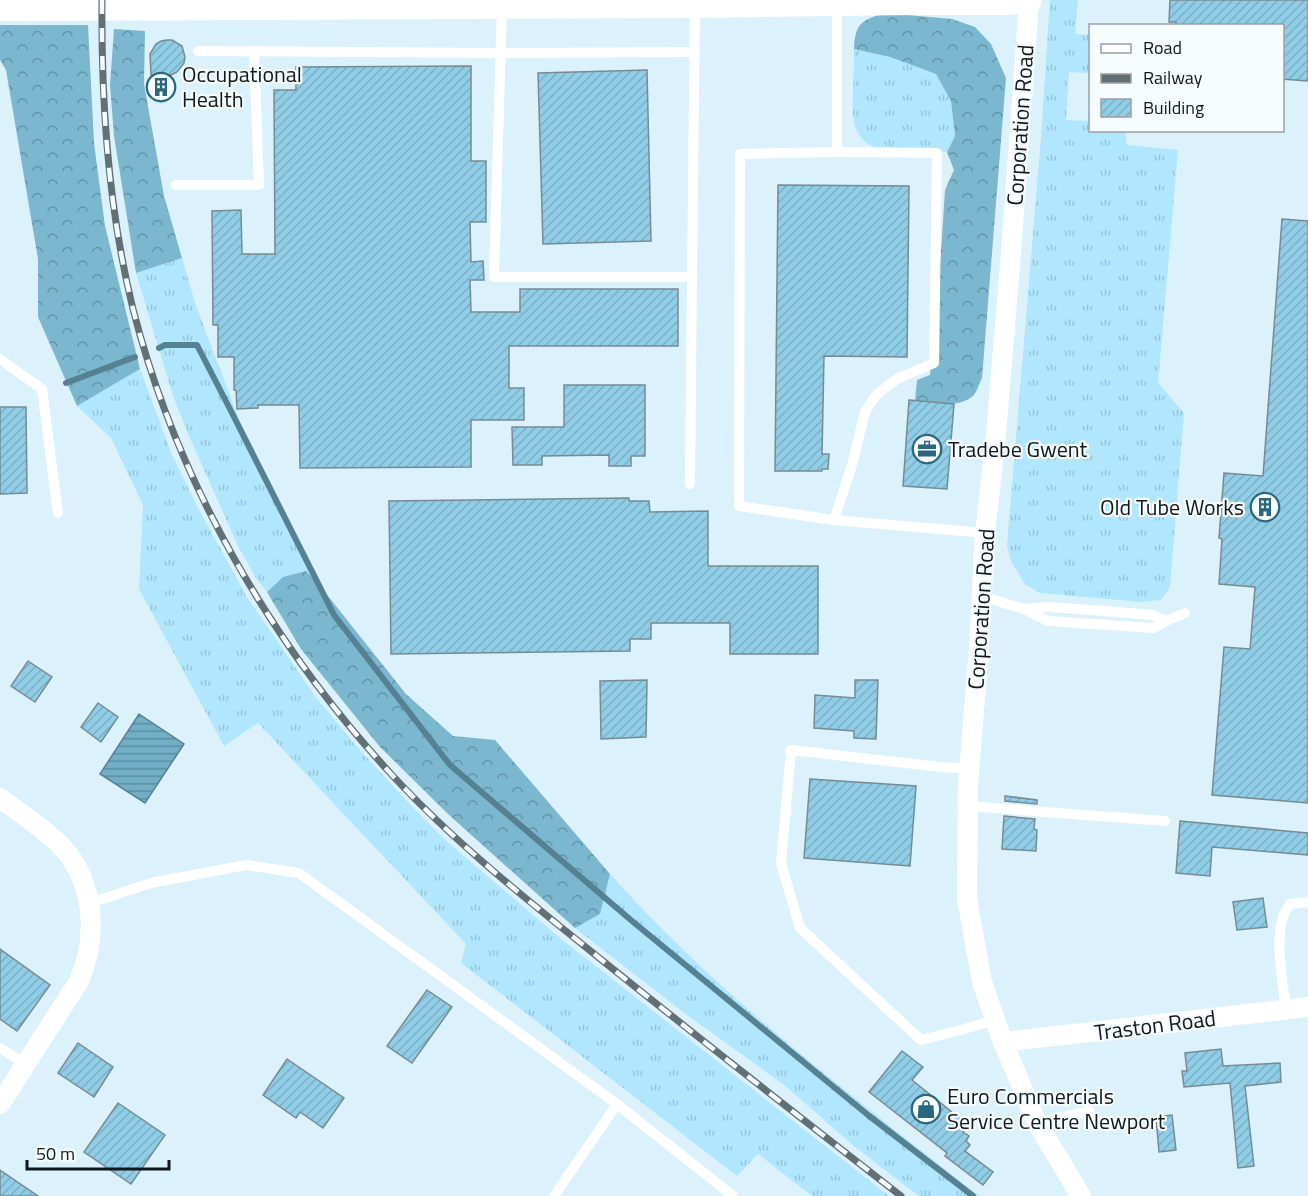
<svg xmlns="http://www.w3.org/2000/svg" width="1308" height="1196" font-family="'Titillium Web',sans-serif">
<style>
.grass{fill:url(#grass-tufts)}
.forest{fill:url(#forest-crowns)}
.water{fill:url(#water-rules);stroke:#558193;stroke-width:1.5}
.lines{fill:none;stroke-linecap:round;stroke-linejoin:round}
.stream{stroke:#558193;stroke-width:6}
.building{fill:url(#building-hatch);stroke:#778b94;stroke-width:1.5}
.service{stroke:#fff;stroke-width:10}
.minor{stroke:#fff;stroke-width:20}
.tertiary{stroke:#fff;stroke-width:24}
.rail-casing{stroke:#626f75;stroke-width:7}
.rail{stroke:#f6fbfd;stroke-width:4.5;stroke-dasharray:14;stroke-linecap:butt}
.labels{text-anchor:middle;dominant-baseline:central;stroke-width:4.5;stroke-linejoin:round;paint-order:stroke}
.poi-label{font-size:22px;fill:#10181b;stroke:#f6fbfd;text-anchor:start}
.street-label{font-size:22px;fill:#10181b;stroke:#f6fbfd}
</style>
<defs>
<pattern id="grass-tufts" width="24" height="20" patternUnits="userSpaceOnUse" patternTransform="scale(1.5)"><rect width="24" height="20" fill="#b0e7fe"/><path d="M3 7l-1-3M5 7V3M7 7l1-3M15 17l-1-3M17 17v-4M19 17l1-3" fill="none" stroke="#96c5d9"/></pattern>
<pattern id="forest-crowns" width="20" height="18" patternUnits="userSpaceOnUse" patternTransform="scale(1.5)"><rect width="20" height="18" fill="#7bb7cf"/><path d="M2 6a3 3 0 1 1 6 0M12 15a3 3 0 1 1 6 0" fill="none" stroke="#6394a7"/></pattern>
<pattern id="water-rules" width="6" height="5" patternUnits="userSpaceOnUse" patternTransform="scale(1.5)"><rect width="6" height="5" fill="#72aec6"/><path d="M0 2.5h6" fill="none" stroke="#5c8da0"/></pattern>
<pattern id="building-hatch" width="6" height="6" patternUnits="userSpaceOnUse" patternTransform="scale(1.5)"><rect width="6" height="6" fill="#90cde6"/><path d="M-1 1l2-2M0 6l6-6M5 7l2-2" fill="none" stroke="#7bafc5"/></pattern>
</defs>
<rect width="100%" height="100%" fill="#dbf1fb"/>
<g class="grass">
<path d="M1050,0H1078L1075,34L1090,35V73L1069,72L1066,120L1090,121V130L1125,131L1127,145L1178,150L1158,383L1184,413L1170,587L1161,600L1142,602L1040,593L1025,584L1011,561L1007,546L1041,138Z"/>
<path d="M854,49L890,57L936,74L951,101L955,137L947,152L874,147C849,136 853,111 853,88C854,75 854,62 854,49Z"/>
<path d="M182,258L196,306L242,427L316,581L306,571L283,577L267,592L256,578L239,548L188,434L173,396L136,273Z"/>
<path d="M140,369L172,455L197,506L247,597L315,696L353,742L402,796L444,839L560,938L889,1196H812L758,1154L737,1176L461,963L466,944L258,723L224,746L139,589L143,505L111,438L77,406Z"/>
<path d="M610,874C719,996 851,1095 979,1196H919L855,1147L783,1084L687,1015L575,928L600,914Z"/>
</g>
<g class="forest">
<path d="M885,13L952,19L975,27L991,44L1006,78L982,378C979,384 977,392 973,396C958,409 933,402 915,401L917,380L930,375L941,251L945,190L954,170L947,152L955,136L951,101L936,74L890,57L854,49C855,23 862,20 885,13Z"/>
<path d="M0,25H88L94,143L105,226L140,369L77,406L38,317V259L6,70L0,60Z"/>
<path d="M114,29L145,31L144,84L164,196L182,258L136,273L114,136L110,85Z"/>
<path d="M306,571L316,581L406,694L453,736L495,740L610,874L600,914L575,928L448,814L380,747L301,649L267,592L283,577Z"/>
</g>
<path class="water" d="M139,714L184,744L145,803L100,774Z"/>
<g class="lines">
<g class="stream">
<path d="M159,348L165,345H197L232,413L334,615L450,765L632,921L868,1115L973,1196"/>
<path d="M66,383L135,357"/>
</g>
</g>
<g class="building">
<path d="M1170,0H1308V81L1282,79V26H1176V22H1169Z"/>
<path d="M167,40H172L182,46L185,57L184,63L177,72L169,76L170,95H152L150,54L156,44L161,41Z"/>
<path d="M471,66V161H486V222H470L471,262L483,261L484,280H470L471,312H520V289H678V346H509V388H524V420H471V467L300,468L299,405H258V408L237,409L236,390H234V357H218V325H213L212,211L241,210L242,254H275L274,90H296V67Z"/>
<path d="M647,70L651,241L543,244L538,73Z"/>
<path d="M778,185L909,186L907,357L824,356L822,454H829L828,469H822V471H775Z"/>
<path d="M1282,219L1308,221V803L1212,795L1224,647L1250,649L1255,587L1219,584L1222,539L1219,538L1224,473L1263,476Z"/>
<path d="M564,385H645V456H631V466H609V455L542,456V465H513L512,427H564Z"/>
<path d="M909,400L954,404L947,489L903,486Z"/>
<path d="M0,407H26L27,493L0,494Z"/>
<path d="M629,498V501H649L650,512L708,511V566H818V654H730V623H651V639H630V651L391,654L389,501Z"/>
<path d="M28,661L52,677L35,702L11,686Z"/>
<path d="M647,680L646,737L601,739L600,681Z"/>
<path d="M855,680H878L876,739L854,738V731L814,728L815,695L855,698Z"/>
<path d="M98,703L118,717L101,742L81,727Z"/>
<path d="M810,779L916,786L910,866L804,858Z"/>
<path d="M1005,796L1037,800V804L1005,801Z"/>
<path d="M1004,816L1035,819L1034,829L1037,830L1036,851L1002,849Z"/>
<path d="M1180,821L1308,833V855L1212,847L1210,876L1176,873Z"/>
<path d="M1263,898L1267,927L1237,930L1233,902Z"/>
<path d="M0,949L50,985L17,1031L0,1019Z"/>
<path d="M427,990L452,1007L412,1063L387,1046Z"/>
<path d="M78,1043L113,1067L94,1097L58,1073Z"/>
<path d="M1221,1049L1223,1066L1280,1063L1281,1082L1245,1086L1254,1166L1238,1168L1230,1083L1184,1087L1182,1071H1187L1185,1053Z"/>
<path d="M902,1051L923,1067L912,1080L968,1125L963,1132L969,1136L966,1141L970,1145L965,1151L993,1172L983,1185L945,1156L947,1153L869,1092Z"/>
<path d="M287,1059L344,1098L323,1128L300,1112L296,1118L263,1095Z"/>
<path d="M118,1103L165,1135L131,1184L84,1152Z"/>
<path d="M1172,1115L1176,1150L1159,1152L1156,1117Z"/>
<path d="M0,1170L38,1196H0Z"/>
</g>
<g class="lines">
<g class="service">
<path d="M837,4V152L740,154L739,506L834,520L985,533"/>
<path d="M502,7L494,277H692L695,6"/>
<path d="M198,51L501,53L695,52"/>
<path d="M176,185H259L254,51"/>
<path d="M0,359L42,389L58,513"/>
<path d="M690,484L692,277"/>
<path d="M834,520L852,465L865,412L876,395L897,379L934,363L937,153L837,152"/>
<path d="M981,596L1024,609L1048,621L1153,628L1166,621L1152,615L1105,611L1048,607L1024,609"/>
<path d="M1166,621L1185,613"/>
<path d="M970,769L941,767L791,750L781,863L800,928L921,1040L961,1030L995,1020"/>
<path d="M968,806L1165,821"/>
<path d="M90,903L151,883L246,865L299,873L617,1104L733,1196"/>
<path d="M1286,1010C1283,981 1271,927 1290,904L1308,902"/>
<path d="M0,1048L26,1064"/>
<path d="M1037,1123L1090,1111"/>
<path d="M554,1196L617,1104"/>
</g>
<g class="minor">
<path d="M1029,2L1011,253L996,435L985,533L979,648L968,785L967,899L982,982L1003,1042L1037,1123L1081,1196"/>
<path d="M0,798C21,814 44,828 62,847C95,883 98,937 79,981L0,1104"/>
<path d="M1003,1042L1308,1007"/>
</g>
<path class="tertiary" d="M0,9L695,6L913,3H1002L1029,2V0"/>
<g class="rail-casing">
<path id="rail" d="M102,0C101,103 108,208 133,309C177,482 272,645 392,775C456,844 530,902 603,961C701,1040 801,1118 901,1196"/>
</g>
<use href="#rail" class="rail"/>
</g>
<defs>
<g id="building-ring" transform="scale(1.5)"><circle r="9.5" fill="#f6fbfd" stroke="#2a677e" stroke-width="1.5"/><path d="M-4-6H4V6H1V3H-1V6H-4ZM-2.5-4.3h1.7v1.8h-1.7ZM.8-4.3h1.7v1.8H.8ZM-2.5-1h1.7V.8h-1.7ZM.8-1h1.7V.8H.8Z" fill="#2a677e"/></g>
<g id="office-ring" transform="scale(1.5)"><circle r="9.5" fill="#f6fbfd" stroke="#2a677e" stroke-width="1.5"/><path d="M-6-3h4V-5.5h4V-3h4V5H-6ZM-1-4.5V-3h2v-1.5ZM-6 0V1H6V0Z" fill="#2a677e"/></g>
<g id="shop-ring" transform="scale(1.5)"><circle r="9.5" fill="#f6fbfd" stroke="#2a677e" stroke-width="1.5"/><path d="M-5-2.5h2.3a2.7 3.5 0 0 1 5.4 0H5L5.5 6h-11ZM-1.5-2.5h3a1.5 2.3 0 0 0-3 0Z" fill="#2a677e"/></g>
</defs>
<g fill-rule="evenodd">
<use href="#building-ring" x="161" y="87"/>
<use href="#office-ring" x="927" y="449"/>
<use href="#building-ring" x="1265" y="507"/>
<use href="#shop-ring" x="926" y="1109"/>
</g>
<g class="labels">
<g class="poi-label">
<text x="182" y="74">Occupational<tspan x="182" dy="25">Health</tspan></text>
<text x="948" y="449">Tradebe Gwent</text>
<text x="1244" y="507" text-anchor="end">Old Tube Works</text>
<text x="947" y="1096">Euro Commercials<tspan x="947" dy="25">Service Centre Newport</tspan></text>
</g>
<g class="street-label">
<text transform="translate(1020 125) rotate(-86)">Corporation Road</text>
<text transform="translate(981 609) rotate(-86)">Corporation Road</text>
<text transform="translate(1155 1025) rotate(-7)">Traston Road</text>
</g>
</g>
<rect x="1089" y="24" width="195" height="108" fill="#f6fbfd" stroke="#9aa0a3" stroke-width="1.5"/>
<rect x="1101" y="44" width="30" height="9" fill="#ffffff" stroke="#9aa0a3" stroke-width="1.5"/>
<text x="1143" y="54" font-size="18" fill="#10181b">Road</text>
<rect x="1101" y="74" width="30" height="9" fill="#626f75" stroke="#9aa0a3" stroke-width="1.5"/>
<text x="1143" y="84" font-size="18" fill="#10181b">Railway</text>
<rect x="1101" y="99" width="30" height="18" fill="url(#building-hatch)" stroke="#9aa0a3" stroke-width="1.5"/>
<text x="1143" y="114" font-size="18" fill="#10181b">Building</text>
<path d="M27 1160v9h142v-9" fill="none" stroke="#10181b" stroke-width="3"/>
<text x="36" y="1160" font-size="18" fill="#10181b" stroke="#f6fbfd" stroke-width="4.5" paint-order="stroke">50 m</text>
</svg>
